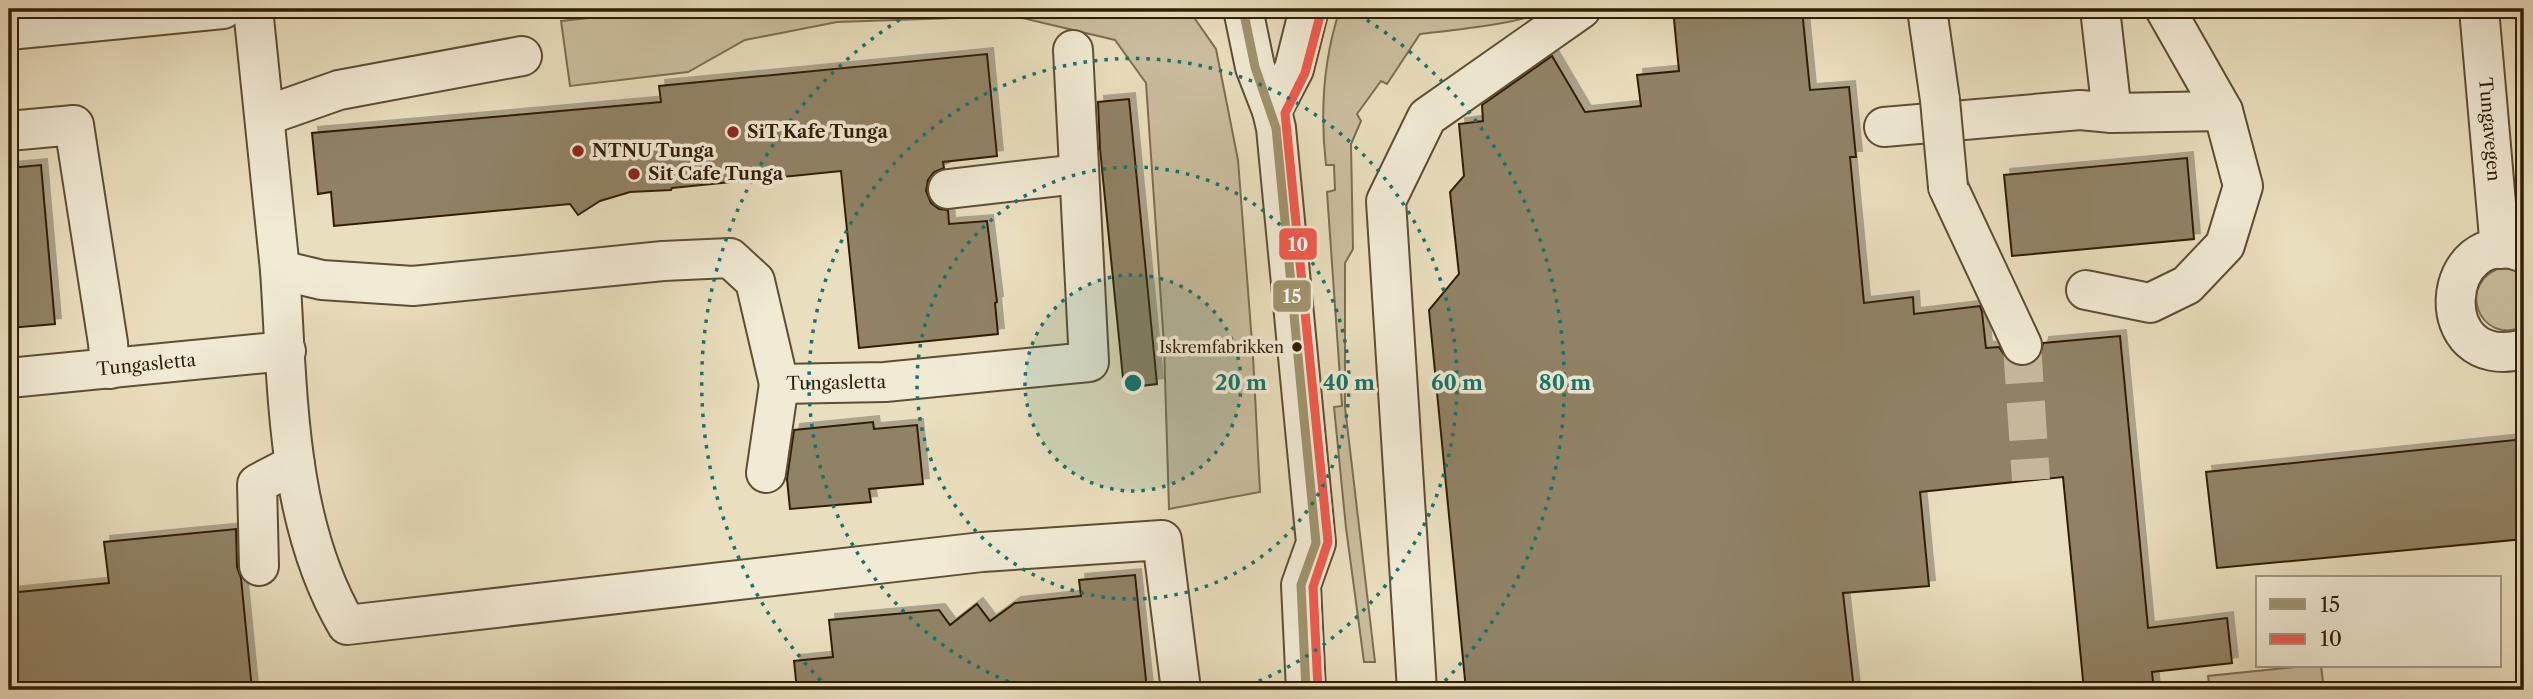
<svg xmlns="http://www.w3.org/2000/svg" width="2533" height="699" font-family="'Libre Caslon Text',serif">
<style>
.green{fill:#cabd9e;stroke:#7d6e52;stroke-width:2}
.building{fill:#908265;stroke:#301e05;stroke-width:2;filter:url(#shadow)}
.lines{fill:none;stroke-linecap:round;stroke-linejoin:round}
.minor-tunnel{stroke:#c4b898;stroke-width:38;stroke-dasharray:38 19;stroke-linecap:butt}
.minor-casing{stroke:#5e4e33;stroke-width:42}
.minor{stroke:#f1ead4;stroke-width:38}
.minor-bridge-casing{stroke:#5e4e33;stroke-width:42;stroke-linecap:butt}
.minor-bridge{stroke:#f1ead4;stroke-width:38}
.bus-1-casing{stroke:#f1ead4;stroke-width:14}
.bus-2-casing{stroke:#f1ead4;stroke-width:14}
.bus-1{stroke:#9f936c;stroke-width:9}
.bus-2{stroke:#f15b4e;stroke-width:9}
.ring{fill:none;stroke:#0f766e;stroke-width:3.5;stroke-dasharray:3.5 7}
.poi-dot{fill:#8f2418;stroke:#f1ead4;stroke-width:2.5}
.bus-dot{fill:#301e05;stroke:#f1ead4;stroke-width:2.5}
.labels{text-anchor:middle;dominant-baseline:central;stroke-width:7;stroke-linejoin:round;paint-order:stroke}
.bus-label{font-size:16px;fill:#301e05;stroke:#f1ead4;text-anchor:end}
.street-label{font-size:18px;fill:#301e05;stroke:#f1ead4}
.poi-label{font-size:18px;font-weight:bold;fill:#301e05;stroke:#f1ead4;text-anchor:start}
.centre{fill:#0f766e;stroke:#f1ead4;stroke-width:3.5}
.ring-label{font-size:21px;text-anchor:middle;font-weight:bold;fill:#0f766e;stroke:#f1ead4;stroke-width:7;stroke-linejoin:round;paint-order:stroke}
.line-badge{stroke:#f1ead4;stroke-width:2.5}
.badge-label{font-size:19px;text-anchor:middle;font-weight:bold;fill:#fff}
</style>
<defs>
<filter id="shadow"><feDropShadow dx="6" dy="-6" stdDeviation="0" flood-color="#0004"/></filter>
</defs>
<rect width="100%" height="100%" fill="#e9debd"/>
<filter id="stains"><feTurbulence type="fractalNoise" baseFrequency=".00286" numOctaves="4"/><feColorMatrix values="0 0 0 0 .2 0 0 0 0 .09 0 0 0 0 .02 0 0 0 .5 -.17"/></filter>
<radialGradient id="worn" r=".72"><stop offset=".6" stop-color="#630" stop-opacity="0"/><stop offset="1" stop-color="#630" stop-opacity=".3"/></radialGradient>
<g class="green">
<path d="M674,9H1188L1216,49L1238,160L1253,356L1260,492L1169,509L1164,345L1146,83L1115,40L1014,16L837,22L745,40L688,72L570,86L561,21Z"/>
<path d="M1340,9H1546C1531,23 1444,31 1420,34L1387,84L1381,81L1357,114L1361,121L1351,144L1353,249L1345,263V407L1375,662H1364L1346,528L1334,407L1342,406L1327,192L1335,190L1334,165H1326C1320,112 1323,60 1340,9Z"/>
<path d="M2506,266L2524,271V326C2480,348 2452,280 2506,266Z"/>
<path d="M2304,666H2321L2324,690H2210L2208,676Z"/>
</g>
<g class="building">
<path d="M1673,9H1802L1810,90L1849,87L1856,157H1850L1864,303L1913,297L1914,314L1980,306L1982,312L1986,348L1999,347L2009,362L2019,367L2031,365L2039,358L2043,343L2120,336L2148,628L2227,618L2232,663L2152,672L2154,690H2084L2063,477L1920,492L1929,586L1843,593L1854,690H1466L1429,310L1459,274L1450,192L1464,176L1459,124L1483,121L1482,105L1552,56L1585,112L1641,106L1637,75L1679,71Z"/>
<path d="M987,54L997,156L943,162L944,168L934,172L928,180L926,191L931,203L939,209L948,210L949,224L987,221L997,302L995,303L998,334L859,348L841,171L672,188L671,190L630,192L600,201L578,215L570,204L334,226L331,192L318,194L312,133L661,102L659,86Z"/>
<path d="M1129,99L1157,384L1124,388L1100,149L1098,102Z"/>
<path d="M2187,158L2194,239L2012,256L2004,175Z"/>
<path d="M41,165L55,324L9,328V168Z"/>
<path d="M873,422L874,429L917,425L923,484L869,489L871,502L790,509L787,479L794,430Z"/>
<path d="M2524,439V539L2217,568L2206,472Z"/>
<path d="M236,529L237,567L241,578L252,690H9V593L109,583L104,542Z"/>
<path d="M1135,575L1147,690H797L794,661L833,657L829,620L939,610L950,625L977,604L990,621L1015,603L1081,596L1079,580Z"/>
</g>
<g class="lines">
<path class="minor-tunnel" d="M2022,345L2031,480"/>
<g class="minor-casing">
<g id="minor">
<path id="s1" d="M253,9L280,270L322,280L413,286L663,261L730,258L755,281L779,384L885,382L1089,362L1073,50"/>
<path d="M1243,9L1255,67L1272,111L1276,128L1316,543L1301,585L1306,690"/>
<path d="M1927,9L1940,100"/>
<path d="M2100,9L2112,113"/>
<path id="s2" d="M2479,9L2500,249"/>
<path d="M9,30L223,9"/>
<path d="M1272,111L1294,69L1309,9"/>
<path d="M265,116L339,90L522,56"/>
<path d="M1884,127L2080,110L2112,113L2223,111"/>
<path d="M9,131L74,125L108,343L110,369"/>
<path d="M1948,187L2022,345"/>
<path d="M948,189L1078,174"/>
<path d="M2524,253C2440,220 2426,375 2524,349"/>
<path d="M280,270C288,388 285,520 347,625L982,552L1162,540L1181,690"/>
<path d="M2086,290L2150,303L2187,285L2225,245L2243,186L2223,111L2165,9"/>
<path id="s3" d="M9,378L286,351"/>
<path d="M766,473L779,384"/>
<path d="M259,566L257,484L295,464"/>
<path d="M1417,690L1386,201L1427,117L1581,9"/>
</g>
</g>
<use href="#minor" class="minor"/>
<g class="minor-bridge-casing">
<path id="minor-bridge" d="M1940,100L1948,187"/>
</g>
<use href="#minor-bridge" class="minor-bridge"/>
<g class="bus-1-casing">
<path id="bus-1" d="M1243,9L1255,67L1276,128L1316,543L1301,585L1306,690"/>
</g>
<g class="bus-2-casing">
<path id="bus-2" d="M1318,689L1313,587L1328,542L1285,113L1305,73L1321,12"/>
</g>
<use href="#bus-1" class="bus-1"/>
<use href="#bus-2" class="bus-2"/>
</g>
<circle cx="1133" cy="383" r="108" fill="#0f766e" fill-opacity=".12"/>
<g class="ring">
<circle cx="1133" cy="383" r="108"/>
<circle cx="1133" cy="383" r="216"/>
<path d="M1028 689A324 324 0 1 1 1238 689"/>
<path d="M828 688A432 432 0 0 1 917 9M1349 9A432 432 0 0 1 1438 688"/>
</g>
<g class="poi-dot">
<circle cx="733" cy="132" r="7"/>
<circle cx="578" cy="151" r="7"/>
<circle cx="634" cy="174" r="7"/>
</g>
<circle class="bus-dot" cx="1297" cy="347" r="6"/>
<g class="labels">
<g class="bus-label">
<text x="1284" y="347">Iskremfabrikken</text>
</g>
<g class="street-label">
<text stroke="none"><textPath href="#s2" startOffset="121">Tungavegen</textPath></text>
<text stroke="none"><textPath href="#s3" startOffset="138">Tungasletta</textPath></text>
<text stroke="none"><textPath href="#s1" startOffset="912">Tungasletta</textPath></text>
</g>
<g class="poi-label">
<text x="747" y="132">SiT Kafe Tunga</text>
<text x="592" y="151">NTNU Tunga</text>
<text x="648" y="174">Sit Cafe Tunga</text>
</g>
</g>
<circle cx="1133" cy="383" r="10" class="centre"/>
<g class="ring-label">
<text x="1241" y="390">20 m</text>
<text x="1349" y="390">40 m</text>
<text x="1457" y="390">60 m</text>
<text x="1565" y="390">80 m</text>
</g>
<g class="line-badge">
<rect x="1278" y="227" width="40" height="34" rx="7" fill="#f15b4e"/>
<rect x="1272" y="279" width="40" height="34" rx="7" fill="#9f936c"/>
</g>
<g class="badge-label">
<text x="1298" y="251">10</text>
<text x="1292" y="303">15</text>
</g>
<rect width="2533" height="699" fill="none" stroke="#e9debd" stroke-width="35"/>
<rect x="10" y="10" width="2512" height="678" fill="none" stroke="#301e05" stroke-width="3.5"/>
<rect x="18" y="18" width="2498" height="664" fill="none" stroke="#301e05" stroke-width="2"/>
<rect x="2256" y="576" width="245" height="91" fill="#f1ead4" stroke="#a49881" stroke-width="2"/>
<rect x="2270" y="599" width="35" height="10" fill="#9f936c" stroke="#a49881" stroke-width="2"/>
<text x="2320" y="612" font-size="21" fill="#301e05">15</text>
<rect x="2270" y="634" width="35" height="10" fill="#f15b4e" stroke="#a49881" stroke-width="2"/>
<text x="2320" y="646" font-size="21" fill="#301e05">10</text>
<rect width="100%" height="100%" filter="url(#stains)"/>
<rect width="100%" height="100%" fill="url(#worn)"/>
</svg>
